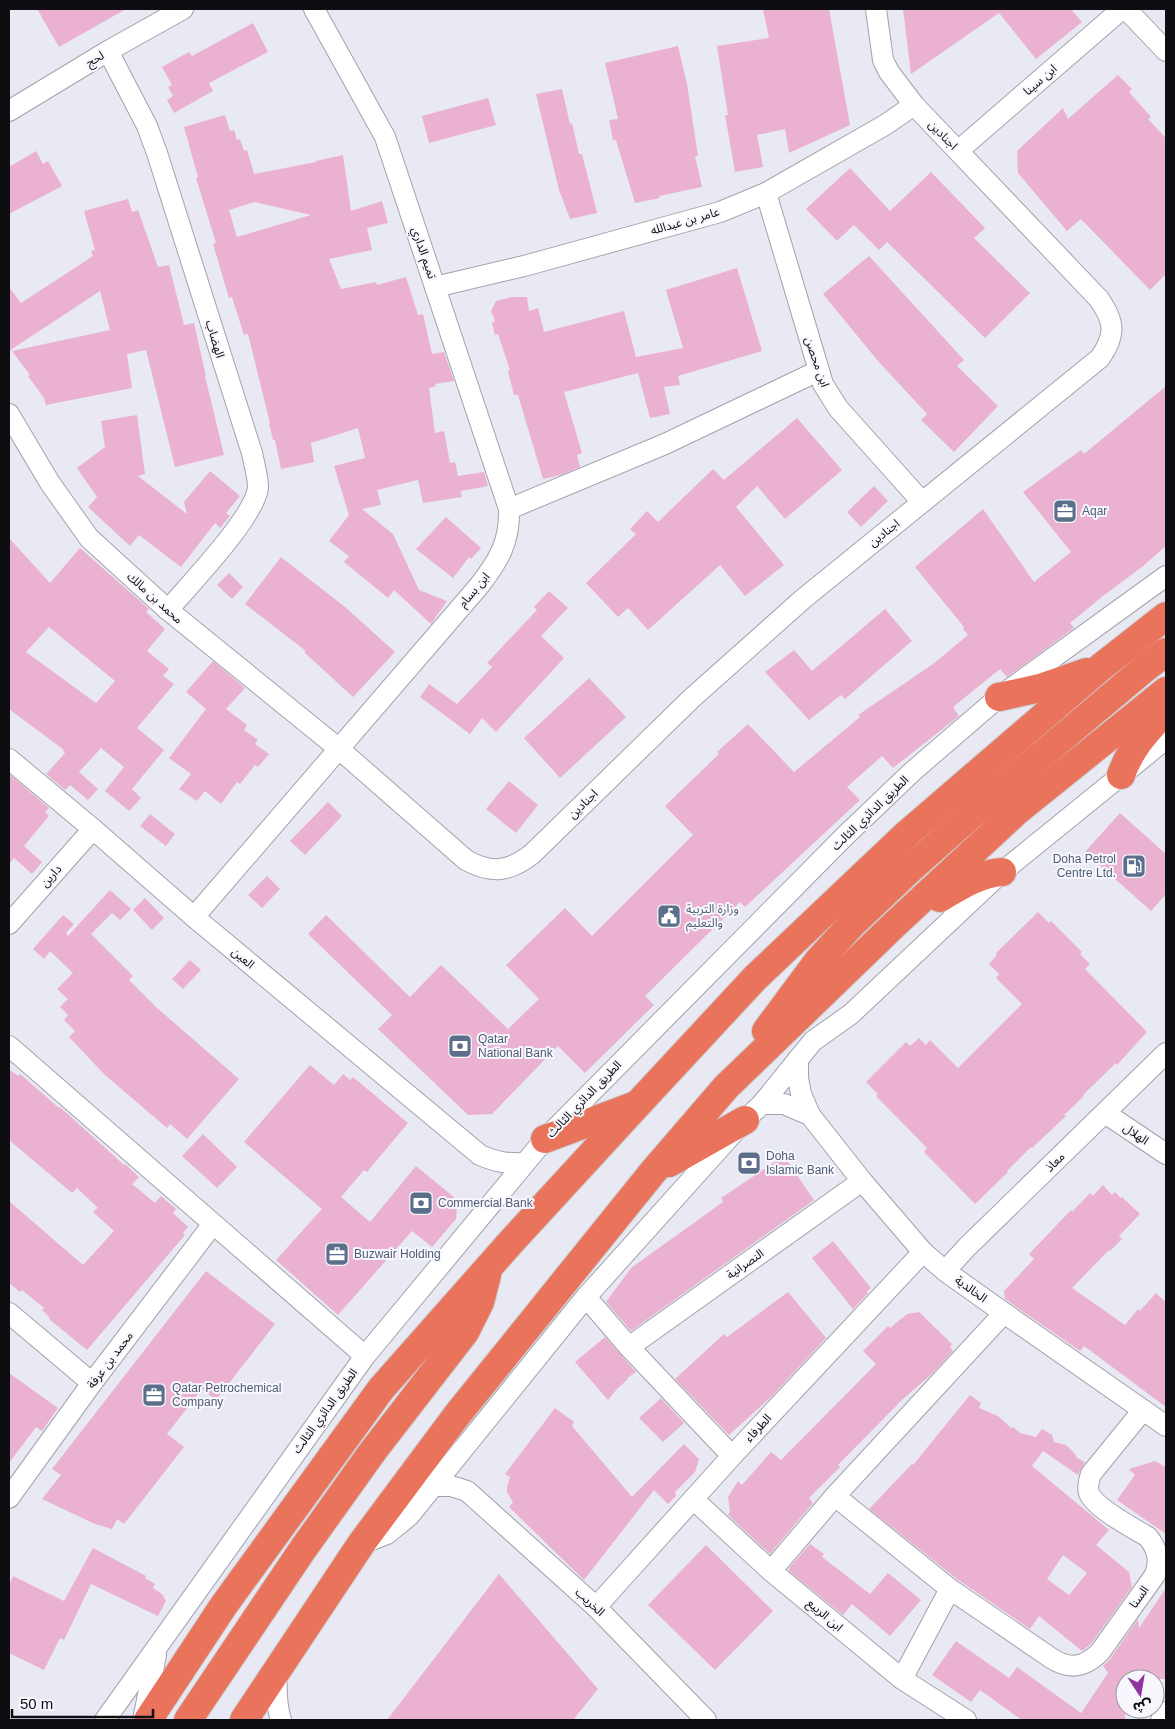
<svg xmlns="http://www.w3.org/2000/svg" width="1175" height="1729" font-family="Helvetica,'Noto Sans Arabic',sans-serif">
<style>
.building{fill:#eab2d0;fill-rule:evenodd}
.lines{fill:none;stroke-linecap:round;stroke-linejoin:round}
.street-casing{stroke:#a2a2ac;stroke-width:22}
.highway-casing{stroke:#cacacb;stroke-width:30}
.street{stroke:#fff;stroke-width:20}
.highway{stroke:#ea735c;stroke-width:28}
.labels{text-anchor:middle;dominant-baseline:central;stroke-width:4;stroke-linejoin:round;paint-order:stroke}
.street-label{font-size:12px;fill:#0e0d11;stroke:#f7f7fd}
.service-label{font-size:12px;fill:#4e5e75;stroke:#f7f7fd;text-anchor:start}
</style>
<rect width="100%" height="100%" fill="#e9e9f4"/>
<g class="building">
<path d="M37,9H126L59,47Z"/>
<path d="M763,9H829L850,125L789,153L785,129L757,135L763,167L735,172L725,115H728L717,46L769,38Z"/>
<path d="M903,9H1071L1082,22L1036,59L999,13L911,74Z"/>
<path d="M253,23L268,52L209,83L213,91L174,113L167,100L173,96L168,87L172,85L162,67L189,52L192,56Z"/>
<path d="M678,46L687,84L698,156H695L702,187L659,196L660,198L635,203L616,140H613L609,120L618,119L605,63Z"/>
<path d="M1118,75L1132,89L1129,92L1151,117L1148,119L1166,138V274L1150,290L1081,219L1067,231L1018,173L1017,151L1063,108L1068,119Z"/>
<path d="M562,89L570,124L572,123L579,154H582L597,213L570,219L559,190L536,94Z"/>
<path d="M488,98L496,125L429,143L422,116Z"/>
<path d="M225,115L230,131L234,130L237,140L240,139L244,151L247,150L254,174L316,162V161L343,155L351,211L382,201L388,223L367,228L372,250L329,259L341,289L376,282L377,285L406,277L418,315L423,314L432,354L444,352L454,381L435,384L436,386L429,388L435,433L444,431L450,463L455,462L458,476L484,472L488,486L461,491L462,497L423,503L418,480L377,490L381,505L362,509L393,534L419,590L447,601L431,624L394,590L388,598L344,562L349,556L329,541L349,515L334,466L365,458L358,428L311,443L314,462L281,469L275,440H273L269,423H270L248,334L244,335L232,297L229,298L213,244L216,243L196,178L198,177L184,127ZM254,202L311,215L237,237L229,210Z"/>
<path d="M36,151L43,164L48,161L62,186L9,214V167Z"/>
<path d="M850,168L890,211L931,172L985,228L974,238L1030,293L985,338L887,242L879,250L854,225L837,241L806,209Z"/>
<path d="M128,199L132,212L138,210L158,267L169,265L184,325L194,323L206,376H205L224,455L175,467L146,350L127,354L132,388L46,405L44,398L28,376L30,375L12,351L110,330L100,291L9,351V287L21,303L93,256L91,251L95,250L84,211Z"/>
<path d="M869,256L964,360L957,366L998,406L954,452L921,420L927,414L878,361L823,294Z"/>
<path d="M737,268L762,351L678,376L680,385L664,387L670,414L650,418L638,373L564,392L582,453L577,455L580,467L561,475L543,479L518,395H514L508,371L510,370L498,334L495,335L492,323L495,321L491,311L496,301L512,297H527L529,311L538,308L544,332L624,311L636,357L683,348L666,290Z"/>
<path d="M1166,386V546L1142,567L1103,596L1070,623L1074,628L1007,677L1000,669L953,707L959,716L893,768L882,756L847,787L860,800L745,907L740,902L645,996L654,1005L585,1073L558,1046L492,1114L468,1115L378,1029L392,1015L308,934L326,915L410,997L441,965L508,1029L539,999L506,965L565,908L592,936L693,835L665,806L719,754L717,752L748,724L794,772L860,717L858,715L933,664L968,635L963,629L964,627L915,567L983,509L1034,582L1071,552L1023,492L1081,450L1084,454Z"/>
<path d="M137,415L145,474L138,476L187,514L184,502L210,471L240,496L226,513L230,516L220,528L215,523L181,567L139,535L130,546L88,507L97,497L77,468L105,447L101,421Z"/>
<path d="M797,418L842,470L785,519L757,486L736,507L784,565L745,596L720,565L648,630L628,608L618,617L586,583L636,534L630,529L647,511L658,522L713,469L724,480Z"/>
<path d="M874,486L888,501L861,527L847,512Z"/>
<path d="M446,517L481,548L471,559L469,557L453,578L416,549Z"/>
<path d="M9,538L50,583L80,548L149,609L146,612L165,629L147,651L169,669L163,676L174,684L137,728L164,750L132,789L141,798L129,811L105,791L124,767L101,748L79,772L98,789L88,800L70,785L65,790L46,774L65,753L63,751L64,750L9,709ZM49,627L115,681L96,703L26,652Z"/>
<path d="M281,557L345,607L395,652L353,697L304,652L306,651L245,604Z"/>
<path d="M229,573L243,587L232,599L217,585Z"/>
<path d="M549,591L568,608L541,636L564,658L496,732L482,718L470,734L420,697L429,684L457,704L492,667L487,663L537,610L534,607Z"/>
<path d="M885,609L912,641L845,699L841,695L809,720L765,672L794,650L812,671Z"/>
<path d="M213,661L245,688L226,709L247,725L244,730L258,740L255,744L269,754L258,767L255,765L240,784L237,782L221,804L205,791L197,801L179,789L191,774L169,758L206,709L186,692Z"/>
<path d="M589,678L626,717L560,778L524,738Z"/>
<path d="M9,774L49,808L45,812L49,816L24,846L42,862L32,874L14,858L9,864Z"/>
<path d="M509,781L538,805L516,833L486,809Z"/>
<path d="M328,802L342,816L305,855L290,841Z"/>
<path d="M1120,813L1166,854V894L1151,911L1085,852Z"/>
<path d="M150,814L175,834L166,846L140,826Z"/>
<path d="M267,876L280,889L262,908L248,895Z"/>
<path d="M110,890L131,909L120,920L112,913L91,934L133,976L129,980L157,1008L239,1079L187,1139L170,1124L167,1128L105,1075L69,1037L75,1031L64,1020L68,1015L60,1007L68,999L57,989L73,973L50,951L44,959L33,949L63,915L74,924L66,933L68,936Z"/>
<path d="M145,898L164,918L152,930L133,910Z"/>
<path d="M1038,912L1049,923L1051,921L1082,952L1080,954L1090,964L1085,969L1147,1032L1117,1065L1116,1063L1083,1095L1084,1096L1064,1115L1066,1116L1032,1148L1031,1147L1007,1171L1008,1172L975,1204L924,1152L927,1148L876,1096L878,1094L866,1082L906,1042L910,1046L919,1038L926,1045L930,1040L958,1068L1022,1004L996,978L999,974L989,964L997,955L996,953Z"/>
<path d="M190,960L201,970L183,989L172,979Z"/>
<path d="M310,1065L334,1085L343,1074L350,1080L353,1077L408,1123L367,1172L364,1170L341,1197L370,1222L416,1166L455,1198L457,1209L456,1219L432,1247L412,1231L338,1315L276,1260L322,1209L244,1142Z"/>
<path d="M9,1069L18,1076L20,1074L59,1108L60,1107L124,1165L125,1164L139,1177L132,1184L155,1203L161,1196L176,1209L173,1213L188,1227L183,1233L185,1235L87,1350L49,1319L50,1318L42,1310L44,1308L22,1290L20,1292L9,1283V1201L83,1265L114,1231L93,1212L98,1208L77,1188L72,1193L9,1140Z"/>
<path d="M203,1134L237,1167L217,1188L182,1156Z"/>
<path d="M784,1156L814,1200L631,1331L606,1302L631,1268L723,1202L721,1198Z"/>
<path d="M1103,1185L1112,1195L1115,1192L1121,1198L1122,1197L1140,1214L1119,1236L1122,1239L1110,1251L1109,1250L1072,1288L1125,1325L1138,1309L1140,1311L1156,1293L1166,1302V1407L1084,1346L1080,1351L1005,1299L1004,1291L1034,1259L1029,1254L1071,1210L1072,1212L1090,1193L1093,1196Z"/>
<path d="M833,1241L871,1288L867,1291L868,1293L853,1309L812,1258Z"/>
<path d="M206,1271L275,1324L216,1400L202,1389L167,1434L184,1447L124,1524L117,1519L112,1529L95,1524L42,1499L61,1475L52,1469Z"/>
<path d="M788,1292L826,1338L772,1396L729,1435L675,1379L724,1334L727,1337Z"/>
<path d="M919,1312L952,1344L950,1347L953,1351L933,1373L903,1399L838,1465L840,1467L809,1498L813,1503L770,1554L728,1515L730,1512L728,1497L738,1481L742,1485L771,1452L781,1460L876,1364L863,1351L888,1326L890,1328L907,1314Z"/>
<path d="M605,1337L636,1372L627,1378L628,1379L617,1389L608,1400L575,1362Z"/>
<path d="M9,1373L58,1408L42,1431L36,1427L9,1463Z"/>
<path d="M970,1395L981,1403L979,1408L998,1416L1011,1428L1013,1427L1020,1433L1036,1437L1042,1429L1052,1435L1054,1442L1066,1445L1074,1453L1077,1458L1085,1462L1078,1475L1043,1451L1032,1466L1109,1530L1096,1545L1129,1572L1132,1587L1091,1644L1082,1651L1039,1616L1030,1629L957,1579L869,1509L912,1464L913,1465ZM1063,1555L1087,1573L1069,1595L1047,1579Z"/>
<path d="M661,1398L684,1423L663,1442L639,1418Z"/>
<path d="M555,1408L574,1422L572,1426L632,1497L684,1444L699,1459L695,1472L675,1492L676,1496L668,1504L654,1490L584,1580L509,1507L513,1502L507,1492V1487L510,1477L505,1474Z"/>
<path d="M1155,1461L1166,1467V1534L1117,1500L1135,1475L1129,1469Z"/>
<path d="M810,1544L824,1554L822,1557L870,1594L888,1573L921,1600L890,1636L852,1604L843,1615L789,1571V1568Z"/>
<path d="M706,1545L773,1611L715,1670L648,1605Z"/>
<path d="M93,1548L146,1576L145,1578L155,1584L153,1588L162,1594L166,1601L158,1616L91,1584L64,1640L60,1638L44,1670L9,1653V1585L13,1576L64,1601Z"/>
<path d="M499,1574L598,1689L573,1720H387Z"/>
<path d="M1166,1588V1679H1125V1720H1022L980,1690L971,1702L932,1675L956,1641L1009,1678L1017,1667L1081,1713L1108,1673L1103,1666L1110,1659L1138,1619L1139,1628Z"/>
</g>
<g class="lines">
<g class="street-casing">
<g id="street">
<path d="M314,9L385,137L509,509"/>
<path d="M1126,9L1166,51"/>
<path d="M108,51L147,126L157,153L252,453C254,464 258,476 258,487C256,516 188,586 168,610"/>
<path d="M9,111L108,51L183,9"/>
<path d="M958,151L1122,9"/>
<path d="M766,193L823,384L838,408L922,502"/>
<path d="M435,287L524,266L720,212L766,193L885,125L914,105"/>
<path d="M9,414L50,483L89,538L168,610L338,748L466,860C491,874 509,872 532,854L692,698L803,599L1100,358C1116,335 1115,322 1099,299L914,105L889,72L883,60L876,9"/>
<path d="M9,759L93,829L194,917L480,1155C496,1162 508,1164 525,1163"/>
<path d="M194,917L479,586C499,560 510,542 509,509L665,444L818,371"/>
<path d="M9,924L93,829"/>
<path d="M9,1046L365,1356"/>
<path d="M798,1059V1078L801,1094L810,1115L862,1181L923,1252L945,1271L1004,1313L1166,1426"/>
<path d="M762,1104H784L810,1115"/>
<path d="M1105,1113L1166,1154"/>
<path d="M945,1271L967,1247L1166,1053"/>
<path d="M586,1297L629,1347L732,1456"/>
<path d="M9,1313L92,1383"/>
<path d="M629,1347L862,1181"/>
<path d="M434,1486H451L467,1491L596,1607L706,1720"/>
<path d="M835,1496L950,1589L1051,1658C1069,1670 1084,1668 1100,1652L1155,1575C1160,1560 1158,1550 1148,1537C1133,1528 1095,1508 1089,1493C1087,1487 1089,1480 1091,1474L1143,1410"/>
<path d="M9,1498L92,1383L213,1224"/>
<path d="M693,1499L771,1571L902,1679L966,1720"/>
<path d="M361,1544L387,1534L409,1516L586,1297L745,1120L762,1104L813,1041L851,1014L1002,872L1166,739"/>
<path d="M771,1571L835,1496L1004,1313"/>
<path d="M596,1607L732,1456L923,1252"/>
<path d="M277,1671C276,1689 276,1704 281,1720"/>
<path d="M902,1679L950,1589"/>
<path d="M105,1720L365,1356L545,1139L846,835L913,771L999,697L1166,576"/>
<path d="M143,1720L156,1655"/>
<path d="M1161,1720L1166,1712"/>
</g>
</g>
<g class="highway-casing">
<g id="highway">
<path d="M999,697L1040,688L1087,672"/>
<path d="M1121,775C1131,747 1146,732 1166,710"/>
<path d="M940,898C960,886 978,874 1002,872"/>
<path d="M766,1031L818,961L853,923L910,869L979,808L1145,668L1166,652"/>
<path d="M545,1139L633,1106"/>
<path d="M669,1163L745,1120"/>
<path d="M148,1720L224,1605L381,1389L511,1242L637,1105L755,978L908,833L1101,667L1166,616"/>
<path d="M188,1720L303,1549L373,1451L465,1332L480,1302L487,1275"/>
<path d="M244,1720L361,1544L457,1415L652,1173L726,1087L895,924L1018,810L1166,691"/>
</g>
</g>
<use href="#street" class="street"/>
<use href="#highway" class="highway"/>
</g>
<defs>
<g id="office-square" transform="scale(1.25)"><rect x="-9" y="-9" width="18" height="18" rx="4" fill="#5c6f8a" stroke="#f7f7fd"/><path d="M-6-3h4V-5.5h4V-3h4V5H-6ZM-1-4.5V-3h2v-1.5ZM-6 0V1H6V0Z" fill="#fff"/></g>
<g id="fuel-square" transform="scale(1.25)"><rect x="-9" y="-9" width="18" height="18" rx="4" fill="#5c6f8a" stroke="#f7f7fd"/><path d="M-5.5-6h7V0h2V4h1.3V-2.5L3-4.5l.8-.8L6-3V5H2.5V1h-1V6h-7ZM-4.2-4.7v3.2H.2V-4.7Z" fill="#fff"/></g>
<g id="civic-square" transform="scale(1.25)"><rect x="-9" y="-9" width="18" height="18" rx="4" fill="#5c6f8a" stroke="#f7f7fd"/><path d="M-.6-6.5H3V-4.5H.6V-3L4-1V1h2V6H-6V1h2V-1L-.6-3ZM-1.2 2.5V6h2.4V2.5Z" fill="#fff"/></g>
<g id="bank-square" transform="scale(1.25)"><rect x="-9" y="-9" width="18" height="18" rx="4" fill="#5c6f8a" stroke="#f7f7fd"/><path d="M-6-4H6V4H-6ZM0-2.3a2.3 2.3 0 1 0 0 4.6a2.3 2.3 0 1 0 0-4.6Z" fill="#fff"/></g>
</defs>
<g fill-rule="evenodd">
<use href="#office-square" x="1065" y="511"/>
<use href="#fuel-square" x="1134" y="866"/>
<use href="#civic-square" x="669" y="916"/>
<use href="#bank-square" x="460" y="1046"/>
<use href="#bank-square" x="749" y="1163"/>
<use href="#bank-square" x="421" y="1203"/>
<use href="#office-square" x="337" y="1254"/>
<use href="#office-square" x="154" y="1395"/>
</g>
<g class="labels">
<g class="street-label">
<text transform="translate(95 59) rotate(-31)">لحج</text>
<text transform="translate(1040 80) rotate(-41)">ابن سينا</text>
<text transform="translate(943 135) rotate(46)">اجنادين</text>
<text transform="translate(685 221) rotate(-16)">عامر بن عبدالله</text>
<text transform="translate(424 253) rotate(71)">تميم الداري</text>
<text transform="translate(215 339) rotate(73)">الهضاب</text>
<text transform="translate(817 362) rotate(71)">ابن محصن</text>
<text transform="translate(884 533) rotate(-39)">اجنادين</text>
<text transform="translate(474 590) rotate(-50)">ابن بسام</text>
<text transform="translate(155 598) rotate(42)">محمد بن مالك</text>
<text transform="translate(583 804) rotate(-44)">اجنادين</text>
<text transform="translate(870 813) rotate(-44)">الطريق الدائري الثالث</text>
<text transform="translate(51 876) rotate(-49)">دارين</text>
<text transform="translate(243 958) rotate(40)">العين</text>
<text transform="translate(584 1099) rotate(-46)">الطريق الدائري الثالث</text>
<text transform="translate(1136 1134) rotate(34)">الهلال</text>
<text transform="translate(1055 1162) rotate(-44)">معاذ</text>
<text transform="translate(745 1264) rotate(-35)">النصرانية</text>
<text transform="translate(971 1289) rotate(36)">الخالدية</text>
<text transform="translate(110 1360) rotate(-53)">محمد بن عرفة</text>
<text transform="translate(325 1411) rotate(-54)">الطريق الدائري الثالث</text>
<text transform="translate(758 1428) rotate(-47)">الطرفاء</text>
<text transform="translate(1139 1597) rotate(-54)">السنا</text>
<text transform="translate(590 1602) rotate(43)">الخريب</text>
<text transform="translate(825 1615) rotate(41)">ابن الربيع</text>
</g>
<g class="service-label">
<text x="1082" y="511">Aqar</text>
<text x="1116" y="859" text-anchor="end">Doha Petrol<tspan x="1116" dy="14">Centre Ltd.</tspan></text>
<text x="686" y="909">وزارة التربية<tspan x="686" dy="14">والتعليم</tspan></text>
<text x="478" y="1039">Qatar<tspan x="478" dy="14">National Bank</tspan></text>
<text x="766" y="1156">Doha<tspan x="766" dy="14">Islamic Bank</tspan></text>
<text x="438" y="1203">Commercial Bank</text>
<text x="354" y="1254">Buzwair Holding</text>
<text x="172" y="1388">Qatar Petrochemical<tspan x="172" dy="14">Company</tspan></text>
</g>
</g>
<rect width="1175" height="1729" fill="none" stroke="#0e0d11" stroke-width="20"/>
<g transform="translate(1140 1694) rotate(168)"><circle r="24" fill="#f7f7fd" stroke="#9a999f"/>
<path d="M0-4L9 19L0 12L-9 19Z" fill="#8f349e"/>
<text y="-8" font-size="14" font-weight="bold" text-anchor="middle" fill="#0e0d11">ش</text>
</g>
<path d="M12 1709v8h141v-8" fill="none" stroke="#0e0d11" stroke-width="2.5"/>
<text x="20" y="1709" font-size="15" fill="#0e0d11" stroke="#f7f7fd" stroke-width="4" paint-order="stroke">50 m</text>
</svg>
